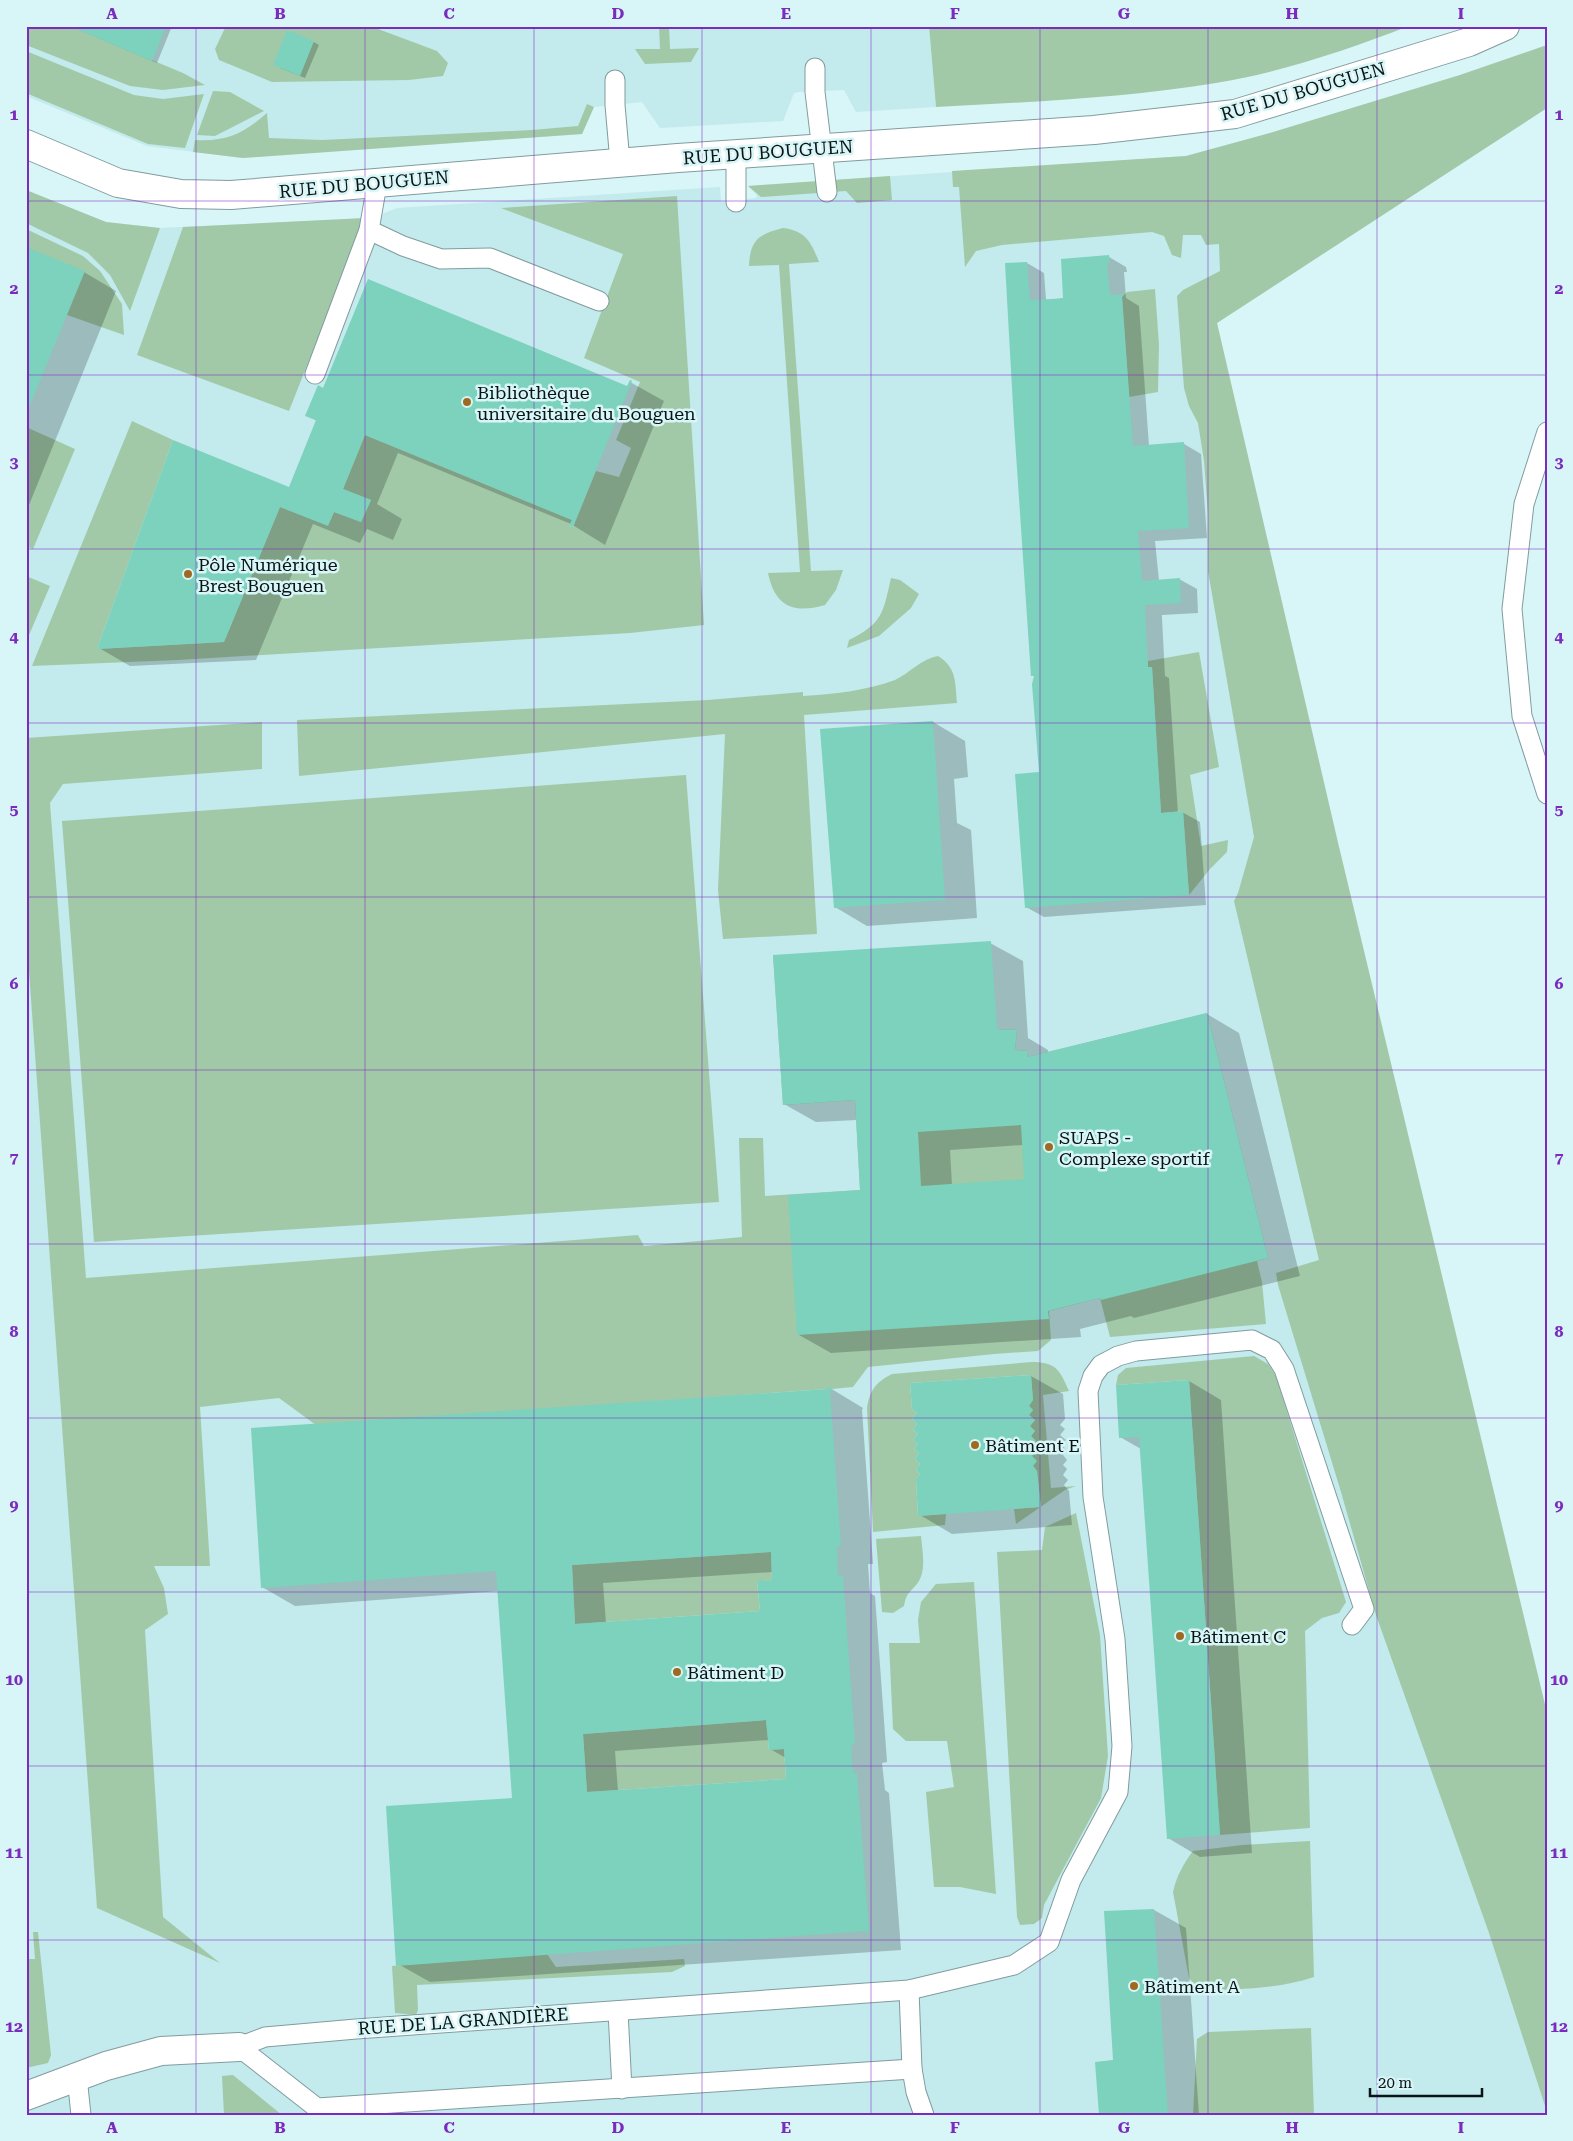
<svg xmlns="http://www.w3.org/2000/svg" width="1573" height="2141" font-family="'Roboto Serif',serif">
<style>
.built{fill:#c3eaed}
.green{fill:#a1c9a7}
.shadow{fill:#0003;fill-rule:evenodd}
.building{fill:#7cd2bc;fill-rule:evenodd}
.lines{fill:none;stroke-linecap:round;stroke-linejoin:round}
.service-casing{stroke:#819c9e;stroke-width:21}
.minor-casing{stroke:#819c9e;stroke-width:30}
.tertiary-casing{stroke:#819c9e;stroke-width:30}
.service{stroke:#fff;stroke-width:19}
.minor{stroke:#fff;stroke-width:28}
.tertiary{stroke:#fff;stroke-width:28}
.grid{fill:none;stroke:#7b2cbf;stroke-width:1;stroke-opacity:0.55}
.poi-dot{fill:#9e6a21;stroke:#d8f5f7;stroke-width:2}
.labels{text-anchor:middle;dominant-baseline:central;stroke-width:5;stroke-linejoin:round;paint-order:stroke}
.street-label{font-size:18px;fill:#0a1415;stroke:#d8f5f7}
.poi-label{font-size:18px;fill:#0a1415;stroke:#d8f5f7;text-anchor:start}
.neatline{fill:none;stroke:#7b2cbf;stroke-width:2}
.grid-label{font-size:16px;text-anchor:middle;font-weight:bold;fill:#7b2cbf}
</style>
<rect width="100%" height="100%" fill="#d8f5f7"/>
<g class="built">
<path d="M26,26H929L936,107L856,112L844,90L799,92L794,93L783,121L660,128L642,102L594,107L582,134L243,158L147,146L26,96Z"/>
<path d="M1547,45V108L1217,323L1339,847L1547,1713V2115H26V190L106,222L160,228L372,218L397,208L720,187L721,202L756,198L757,195L748,186L1186,156L1270,133L1460,75Z"/>
</g>
<g class="green">
<path d="M26,26H70L183,73L205,85L163,90L130,86L26,45Z"/>
<path d="M226,26H370L437,51L448,63L443,76L409,80L272,82L219,60L215,49Z"/>
<path d="M659,26H669L670,49L699,48L691,62L645,64L635,49H660Z"/>
<path d="M929,26H1409C1347,50 1282,72 1216,83C1124,98 1029,102 936,107Z"/>
<path d="M1547,45V108L1217,323L1339,847L1547,1713V2115H1544L1547,2112L1489,1933L1376,1615L1341,1492L1278,1285L1276,1273L1319,1260L1234,901L1238,893L1254,837L1208,571V514L1204,461L1198,423L1189,406L1184,388L1177,296L1183,290L1220,271L1219,244L1206,245L1201,235H1183L1181,258L1172,255L1164,236L1152,232L1002,245L976,251L965,267L959,187H953L952,171L1186,156L1270,133L1460,75Z"/>
<path d="M26,51L134,95L163,99L204,94L185,148L148,144L26,93Z"/>
<path d="M213,91L230,92L264,111L215,136L197,135Z"/>
<path d="M587,104L594,107L582,134L243,158L193,152L195,140C227,142 244,133 267,113L269,138L322,140L532,130L578,126Z"/>
<path d="M890,176L892,200L857,203L846,191L761,197L748,186Z"/>
<path d="M26,190L106,222L160,228L130,311L110,275L88,253L26,223Z"/>
<path d="M677,196L704,625L630,633L178,660L32,666L132,421L173,440L97,649L224,642L280,507L328,525L334,512L361,522L371,500L343,489L365,435L572,520L569,526L573,527L596,471L619,477L631,448L616,440L640,382L584,358L623,254L501,208Z"/>
<path d="M365,218L289,411L137,355L183,227Z"/>
<path d="M783,228C806,231 811,242 819,262L789,264L811,571L843,570L836,590L825,605C794,614 775,607 768,573L800,572L779,265L749,266C750,240 759,234 783,228Z"/>
<path d="M26,229L83,256L100,271L122,304L124,335L67,315L26,247Z"/>
<path d="M1155,289L1159,345L1158,392L1129,397L1122,297L1127,292Z"/>
<path d="M26,427L75,449L33,549L26,546Z"/>
<path d="M26,576L50,586L26,642Z"/>
<path d="M891,578L900,580L919,594L911,608L879,636L847,648L849,640C883,623 883,613 891,578Z"/>
<path d="M1199,652L1219,767L1190,775L1201,846L1228,840L1227,852L1210,869L1189,895L1183,811L1161,813L1152,667H1148V661Z"/>
<path d="M938,656C957,668 955,682 957,703L804,715L817,934L723,939L718,890L725,734L299,776L297,720L708,700L803,692V696C833,694 866,691 895,680C910,673 921,659 938,656Z"/>
<path d="M262,722V769L63,784L50,803L86,1278L638,1235L644,1246L742,1237L739,1138H763L765,1196L860,1190L855,1100L783,1105L773,955L997,1029L1017,1030L1015,1050L1028,1051L1027,1057L1207,1013L1268,1258L1257,1261L1262,1282L1266,1324L1110,1337L1100,1298L1049,1311L1051,1340L1038,1351L994,1354L868,1367L853,1387L832,1389L829,1387L827,1389L316,1425L279,1398L200,1407L210,1566H154L164,1588L168,1614L145,1630L163,1917L220,1963L97,1908L26,930V738Z"/>
<path d="M686,775L719,1202L94,1242L62,821Z"/>
<path d="M1254,1356L1268,1364L1276,1376L1346,1602L1339,1613L1322,1618L1305,1631L1310,1828L1220,1835L1189,1380L1116,1385L1118,1375L1126,1368Z"/>
<path d="M1032,1362C1057,1362 1060,1371 1069,1391L1043,1395L1051,1488L1076,1486L1065,1490L1016,1524L1014,1509L1041,1507L1037,1471L1033,1466L1032,1456L1036,1450L1031,1446L1036,1441L1031,1436L1035,1431L1030,1426L1035,1420L1029,1415L1033,1410L1029,1406L1033,1400L1031,1375L910,1383L912,1409L917,1413L912,1419L917,1424L913,1430L918,1434L913,1440L918,1444L914,1449L919,1453L915,1459L920,1464L916,1470L920,1474L916,1479L918,1516L946,1514L945,1525L873,1532L867,1408C870,1390 876,1382 892,1374Z"/>
<path d="M1076,1513L1100,1635L1108,1756L1101,1798L1044,1905L1042,1918L1034,1924L1020,1925L1017,1917L997,1552L1042,1550L1045,1527Z"/>
<path d="M921,1536C922,1549 926,1567 920,1579C913,1592 907,1589 904,1606L893,1613L882,1612L876,1539Z"/>
<path d="M771,1552L772,1580L757,1582L760,1611L575,1624L572,1565Z"/>
<path d="M974,1582L996,1894L960,1887H934L926,1792L954,1787L947,1741H906L893,1729L889,1643H920L918,1620L921,1602L936,1584Z"/>
<path d="M766,1720L769,1750L784,1749L786,1779L587,1792L583,1734Z"/>
<path d="M1310,1841L1314,1977C1278,1989 1237,1990 1199,1990L1189,1978L1173,1892C1176,1877 1184,1863 1193,1851L1242,1845Z"/>
<path d="M33,1932H38L51,2055L48,2063L26,2068V1959H35Z"/>
<path d="M547,1954L556,1967L684,1959L685,1966L672,1972L417,1985L418,2010L416,2015L395,2013L392,1966Z"/>
<path d="M1311,2028L1314,2115H1193L1197,2039L1208,2032Z"/>
<path d="M233,2075L282,2115H224L222,2076Z"/>
</g>
<g class="shadow">
<path d="M70,26H172L157,63Z"/>
<path d="M314,42L319,45L305,78L280,68Z"/>
<path d="M26,249L84,272L116,291L29,505L26,504Z"/>
<path d="M1109,257L1126,267L1127,272H1124L1126,298L1139,306L1149,446L1184,444L1201,454L1207,538L1155,541L1159,581L1179,579L1197,589L1198,613L1162,615V618L1165,676L1169,678L1178,813L1182,812L1200,822L1206,905L1044,917L1026,907L1040,773L1035,677L1027,263L1044,273L1046,300L1064,299Z"/>
<path d="M630,382L664,401L605,545L571,524L398,453L377,504L402,519L393,540L367,529L360,543L313,524L256,660L130,666L99,648L290,488L317,421L307,416L324,390L628,388Z"/>
<path d="M933,722L965,741L968,777L954,779L957,823L971,830L977,918L867,926L835,907Z"/>
<path d="M990,943L1023,961L1028,1038L1048,1050V1054L1207,1014L1239,1033L1300,1276L1134,1318L1131,1316L1080,1329L1081,1337L831,1353L799,1335L862,1191L857,1120L816,1122L784,1104ZM1023,1145L1026,1181L952,1185L950,1150Z"/>
<path d="M1031,1376L1063,1394L1065,1419L1060,1425L1065,1429L1060,1435L1066,1440L1062,1445L1066,1450L1063,1455L1067,1460L1063,1465L1067,1469L1063,1475L1068,1480L1064,1485L1069,1491L1072,1525L952,1534L920,1515L922,1464L918,1413L911,1384Z"/>
<path d="M1189,1381L1221,1400L1252,1853L1200,1857L1168,1838L1141,1449L1120,1437L1117,1386Z"/>
<path d="M830,1388L863,1408L862,1410L873,1564H868L870,1593L875,1596L887,1762L882,1763L885,1790L889,1793L901,1950L430,1982L398,1964L513,1799L499,1591L295,1606L262,1587L828,1391ZM773,1572L774,1581L761,1612L606,1623L603,1583ZM769,1740L770,1749L786,1758L788,1780L618,1791L615,1751Z"/>
<path d="M1154,1910L1186,1928L1199,2115H1100Z"/>
</g>
<g class="building">
<path d="M70,26H166L152,61Z"/>
<path d="M287,30L314,41L300,76L273,65Z"/>
<path d="M26,247L85,271L26,415Z"/>
<path d="M1109,255L1110,263H1107L1110,295L1124,294L1122,297L1133,446L1184,442L1189,528L1138,531L1142,581L1180,578L1181,603L1145,605V607L1148,667H1152L1161,813L1183,811L1189,895L1025,908L1015,774L1039,772L1032,684L1034,676H1031L1014,424L1005,263L1027,262L1030,300L1053,299L1063,298L1061,259Z"/>
<path d="M368,279L627,386L630,380L632,381L573,527L569,526L572,520L365,435L343,489L371,500L361,522L334,512L328,526L280,507L224,642L97,649L173,440L289,487L316,420L305,416L318,385L323,388Z"/>
<path d="M933,721L945,900L834,908L820,729Z"/>
<path d="M991,941L997,1029L1017,1030L1015,1050L1028,1051L1027,1057L1207,1013L1268,1258L1101,1300L1100,1298L1048,1311L1049,1319L797,1335L788,1195L860,1190L855,1100L783,1105L773,955ZM1021,1125L1024,1179L921,1186L918,1132Z"/>
<path d="M1031,1375L1033,1400L1029,1406L1033,1410L1029,1415L1035,1420L1030,1426L1035,1431L1031,1436L1036,1441L1031,1446L1036,1450L1032,1456L1037,1461L1033,1466L1037,1471L1041,1507L918,1516L916,1479L920,1474L916,1470L920,1464L915,1459L919,1453L914,1449L918,1444L913,1440L918,1434L913,1430L917,1424L912,1419L917,1413L912,1409L910,1383Z"/>
<path d="M1189,1380L1220,1835L1167,1839L1139,1437L1119,1438L1116,1385Z"/>
<path d="M829,1386L832,1389L830,1391L841,1546H837L838,1576H843L855,1744L851,1745L853,1773H857L869,1932L867,1933L865,1931L396,1966L386,1806L512,1798L496,1571L261,1588L251,1428L827,1389ZM771,1552L772,1580L757,1581L760,1611L575,1624L572,1565ZM766,1720L769,1750L784,1749L786,1779L587,1792L583,1734Z"/>
<path d="M1154,1909L1168,2115H1099L1095,2062L1113,2060L1104,1911Z"/>
</g>
<g class="lines">
<g class="service-casing">
<g id="service">
<path d="M815,68V92L827,192"/>
<path d="M615,80V105L620,162"/>
<path d="M736,202V154"/>
<path d="M369,230L403,246L441,259L490,258L599,301"/>
<path d="M315,374L369,230L377,184"/>
<path d="M1547,432L1524,504L1512,609L1522,716L1547,794"/>
<path d="M618,2011L622,2089"/>
<path d="M239,2047L265,2037L356,2029L909,1990L1014,1965L1049,1942L1071,1880L1118,1792L1122,1746L1115,1639L1093,1497L1088,1391L1093,1376L1101,1365L1118,1356L1136,1351L1252,1340L1272,1350L1284,1369L1364,1609L1352,1625"/>
<path d="M239,2047L317,2108L912,2069L909,1990"/>
<path d="M912,2069L916,2092L924,2115"/>
<path d="M77,2077L81,2115"/>
</g>
</g>
<g class="minor-casing">
<path id="minor" d="M26,2096L106,2066L161,2051L239,2047"/>
</g>
<g class="tertiary-casing">
<path id="tertiary" d="M26,144L118,183L181,194L231,195L678,158L1094,130L1235,114L1469,42L1505,26"/>
</g>
<use href="#service" class="service"/>
<use href="#minor" class="minor"/>
<use href="#tertiary" class="tertiary"/>
</g>
<path class="grid" d="M196,26V2115M365,26V2115M534,26V2115M702,26V2115M871,26V2115M1040,26V2115M1208,26V2115M1377,26V2115M26,201H1547M26,375H1547M26,549H1547M26,723H1547M26,897H1547M26,1070H1547M26,1244H1547M26,1418H1547M26,1592H1547M26,1766H1547M26,1940H1547"/>
<g class="poi-dot">
<circle cx="467" cy="402" r="5"/>
<circle cx="188" cy="574" r="5"/>
<circle cx="1049" cy="1147" r="5"/>
<circle cx="975" cy="1445" r="5"/>
<circle cx="1180" cy="1636" r="5"/>
<circle cx="677" cy="1672" r="5"/>
<circle cx="1134" cy="1986" r="5"/>
</g>
<g class="labels">
<g class="street-label">
<text transform="translate(1303 91) rotate(-16)">RUE DU BOUGUEN</text>
<text transform="translate(768 152) rotate(-4)">RUE DU BOUGUEN</text>
<text transform="translate(364 184) rotate(-5)">RUE DU BOUGUEN</text>
<text transform="translate(463 2021) rotate(-4)">RUE DE LA GRANDIÈRE</text>
</g>
<g class="poi-label">
<text x="477" y="392">Bibliothèque<tspan x="477" dy="21">universitaire du Bouguen</tspan></text>
<text x="198" y="564">Pôle Numérique<tspan x="198" dy="21">Brest Bouguen</tspan></text>
<text x="1059" y="1137">SUAPS -<tspan x="1059" dy="21">Complexe sportif</tspan></text>
<text x="985" y="1445">Bâtiment E</text>
<text x="1190" y="1636">Bâtiment C</text>
<text x="687" y="1672">Bâtiment D</text>
<text x="1144" y="1986">Bâtiment A</text>
</g>
</g>
<rect width="1573" height="2141" fill="none" stroke="#d8f5f7" stroke-width="55"/>
<path d="M1370 2088v8h112v-8" fill="none" stroke="#0a1415" stroke-width="2.5"/>
<text x="1378" y="2088" font-size="15" fill="#0a1415" stroke="#d8f5f7" stroke-width="4" paint-order="stroke">20 m</text>
<rect x="28" y="28" width="1518" height="2086" class="neatline"/>
<g class="grid-label">
<text x="112" y="19">A</text>
<text x="280" y="19">B</text>
<text x="449" y="19">C</text>
<text x="618" y="19">D</text>
<text x="786" y="19">E</text>
<text x="955" y="19">F</text>
<text x="1124" y="19">G</text>
<text x="1292" y="19">H</text>
<text x="1461" y="19">I</text>
<text x="14" y="120">1</text>
<text x="1559" y="120">1</text>
<text x="14" y="294">2</text>
<text x="1559" y="294">2</text>
<text x="14" y="468">3</text>
<text x="1559" y="468">3</text>
<text x="14" y="642">4</text>
<text x="1559" y="642">4</text>
<text x="14" y="815">5</text>
<text x="1559" y="815">5</text>
<text x="14" y="989">6</text>
<text x="1559" y="989">6</text>
<text x="14" y="1163">7</text>
<text x="1559" y="1163">7</text>
<text x="14" y="1337">8</text>
<text x="1559" y="1337">8</text>
<text x="14" y="1511">9</text>
<text x="1559" y="1511">9</text>
<text x="14" y="1685">10</text>
<text x="1559" y="1685">10</text>
<text x="14" y="1858">11</text>
<text x="1559" y="1858">11</text>
<text x="14" y="2032">12</text>
<text x="1559" y="2032">12</text>
<text x="112" y="2133">A</text>
<text x="280" y="2133">B</text>
<text x="449" y="2133">C</text>
<text x="618" y="2133">D</text>
<text x="786" y="2133">E</text>
<text x="955" y="2133">F</text>
<text x="1124" y="2133">G</text>
<text x="1292" y="2133">H</text>
<text x="1461" y="2133">I</text>
</g>
</svg>
